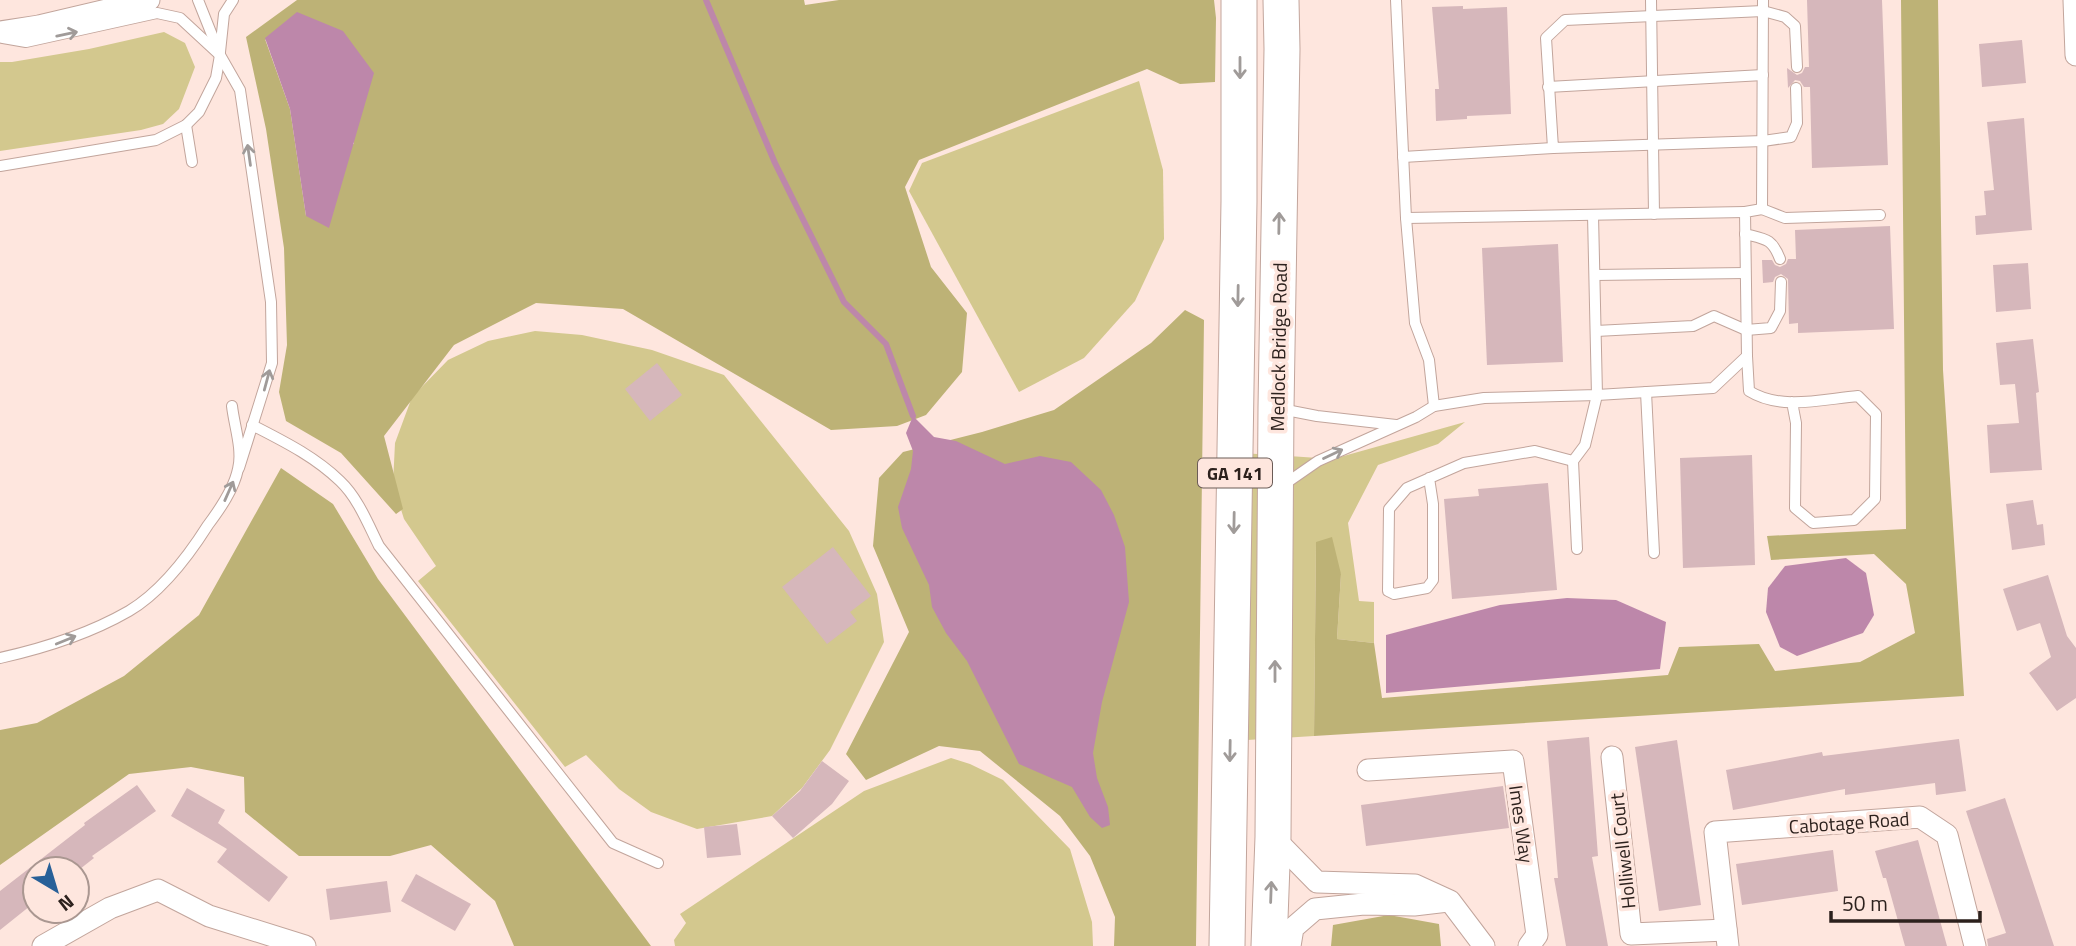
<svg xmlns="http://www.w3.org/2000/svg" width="2076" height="946" font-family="'Titillium Web',sans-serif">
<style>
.green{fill:#d3c88e}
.forest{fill:#bdb276;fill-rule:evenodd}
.water{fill:#bd87aa}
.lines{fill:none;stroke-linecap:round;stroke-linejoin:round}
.stream{stroke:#bd87aa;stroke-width:6}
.building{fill:#d6b7bb}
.service-casing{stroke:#c2a59c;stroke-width:12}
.minor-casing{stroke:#c2a59c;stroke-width:23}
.trunk-casing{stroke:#c2a59c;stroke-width:37}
.service{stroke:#fff;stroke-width:10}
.minor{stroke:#fff;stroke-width:21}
.trunk{stroke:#fff;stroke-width:35}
.oneway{stroke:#a09b99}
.labels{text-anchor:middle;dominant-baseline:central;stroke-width:7;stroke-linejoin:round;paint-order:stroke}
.shield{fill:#fee6de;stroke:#6b5c57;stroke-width:2}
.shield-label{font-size:18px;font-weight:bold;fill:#2c211d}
.street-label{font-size:19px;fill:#2c211d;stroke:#fee6de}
</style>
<rect width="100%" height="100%" fill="#fee6de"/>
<g class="green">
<path d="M164,32L185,43L195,67L179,109L163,124L141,130L0,151V62H12L89,49Z"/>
<path d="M1139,81L1163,170L1164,239L1135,301L1084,358L1019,392L909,191L922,163Z"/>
<path d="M535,331L582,335L652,350L724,375L849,531L877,594L884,642L830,750L802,788L772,816L697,829L651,812L619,789L586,755L565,767L418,581L436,566L404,519L393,484L395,443L412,397L448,360L488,341Z"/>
<path d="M1465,422L1438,444L1378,465L1348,523L1359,601L1374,602V643L1337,639L1341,574L1316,542L1314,736L1247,740L1242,453L1333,459Z"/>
<path d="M951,758L970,764L1003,780L1070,849L1092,922L1093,946H675L674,940L686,923L680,914L864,791Z"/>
</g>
<g class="forest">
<path d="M297,0H804L805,5L839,0H1214L1216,18L1215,82L1180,84L1147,69L919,160L905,187L931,267L967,313L962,372L926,415L897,426L831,430L623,309L536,303L454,345L384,436L403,509L396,514L341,453L286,421L279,392L287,345L284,248L266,129L246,37ZM265,39L354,143L306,216L290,109Z"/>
<path d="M1901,0H1938L1943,370L1964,696L1314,736L1316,542L1332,537L1341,574L1337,639L1374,643L1382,698L1668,675L1679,647L1759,644L1775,671L1860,662L1915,633L1906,584L1874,554L1771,560L1767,536L1906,529Z"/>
<path d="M1185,310L1204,320L1196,946H1114L1115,917L1090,856L1060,816L980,751L939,746L866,780L846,754L909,632L873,546L879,478L903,452L982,432L1054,410L1151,343Z"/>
<path d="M281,468L333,504L378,579L651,946H514L495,901L431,845L390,856H299L245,812L244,777L191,767L129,774L0,865V730L37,723L124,676L199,615Z"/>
<path d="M1389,915L1439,924L1441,946H1331L1333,925Z"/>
</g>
<g class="water">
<path d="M297,12L343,31L374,73L329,228L306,216L290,109L265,38Z"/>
<path d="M913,416L934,437L956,441L1005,464L1040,456L1071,462L1101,490L1114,515L1125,547L1129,602L1102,702L1093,753L1097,778L1108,807L1110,825L1102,828L1090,817L1072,787L1019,764L967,661L946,633L932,607L929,585L902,528L898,507L911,469L913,451L906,433Z"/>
<path d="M1846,558L1866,573L1874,615L1863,633L1797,656L1780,647L1766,612L1768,588L1785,566Z"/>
<path d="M1567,598L1616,600L1666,622L1660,669L1386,693V635L1500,605Z"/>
</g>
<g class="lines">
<path class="stream" d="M706,0L775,163L844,302L886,344L913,416"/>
</g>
<g class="building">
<path d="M1807,0H1882L1888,165L1812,168L1810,87H1804L1800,81L1795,80L1788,88L1787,68L1797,75L1802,73L1805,67H1809Z"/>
<path d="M1463,6V9L1507,7L1511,114L1467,116V119L1436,121L1435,89H1439L1432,7Z"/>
<path d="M2022,40L2026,83L1982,87L1979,44Z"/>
<path d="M2024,118L2032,230L1976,235L1975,216L1986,215L1984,191L1994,190L1987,122Z"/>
<path d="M1890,226L1894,329L1798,333V323L1789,324L1788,279L1781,274L1775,277L1773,282L1763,283L1762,260H1772L1775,265L1780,267L1786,264L1788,259H1796L1795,230Z"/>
<path d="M1558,244L1563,362L1487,365L1482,248Z"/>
<path d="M2028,263L2031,309L1996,312L1993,265Z"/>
<path d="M2033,339L2039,392L2036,393L2042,470L1990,473L1987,425L2019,423L2015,384L2000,385L1996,343Z"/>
<path d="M657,363L682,395L650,421L625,389Z"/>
<path d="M1752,455L1755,565L1683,568L1680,458Z"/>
<path d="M1548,483L1557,590L1452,599L1444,499L1479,496L1478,489Z"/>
<path d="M2033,500L2037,525L2043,524L2045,545L2012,550L2006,504Z"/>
<path d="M833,547L871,596L850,612L857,621L827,644L782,587Z"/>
<path d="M2048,575L2067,636L2076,648V698L2057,711L2029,673L2051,657L2040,623L2017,631L2003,589Z"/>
<path d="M1589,737L1598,856L1592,857L1608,946H1566L1554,878H1558L1547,741Z"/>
<path d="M1959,739L1966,791L1936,795L1935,783L1845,795V789L1733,810L1726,770L1822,752L1823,756Z"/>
<path d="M1677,740L1701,905L1659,911L1635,747Z"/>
<path d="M822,761L849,781L832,804L793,838L772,816L800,791Z"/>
<path d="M137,785L156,811L92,856L94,858L80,869H35V902L0,930V891L85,825L84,823Z"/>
<path d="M1503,786L1509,828L1366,846L1361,805Z"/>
<path d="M187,788L225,810L218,823L288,877L269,902L217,862L227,849L171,816Z"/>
<path d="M2005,798L2054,946H1988L1987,939L2006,933L1966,811Z"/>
<path d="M737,824L741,855L707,858L704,827Z"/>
<path d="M1918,840L1947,946H1905L1886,878H1883L1875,851Z"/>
<path d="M1833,850L1838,891L1742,905L1736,864Z"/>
<path d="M416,874L471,904L455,931L401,901Z"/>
<path d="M387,881L391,912L330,920L326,889Z"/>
</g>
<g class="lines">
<g class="service-casing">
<g id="service">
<path d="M1396,0L1406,218L1415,323L1429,360L1434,406L1484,398L1597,395L1713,388L1747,356L1745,212L1762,209L1763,0"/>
<path d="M1651,0L1654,214"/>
<path d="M3,38L26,42L157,13L180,18L220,55L240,90L271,302L272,363L239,468"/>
<path d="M220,52L224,14L233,0"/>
<path d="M1548,87L1763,75"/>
<path d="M1796,88L1797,123L1791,137L1763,141L1553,148L1546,38L1565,20L1763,11L1785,17L1795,26L1797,67"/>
<path d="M186,125L192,162"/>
<path d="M1403,157L1553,148"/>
<path d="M0,166L156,140L186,125L199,112L216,78L220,55L198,0"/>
<path d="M1762,209L1785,218L1880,215"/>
<path d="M1406,218L1745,212"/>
<path d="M1745,234C1765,239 1772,238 1780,259"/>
<path d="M1595,275L1745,273"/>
<path d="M1596,331L1693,326L1714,316L1746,330L1771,328L1780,311L1781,282"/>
<path d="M1747,356L1749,391C1781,411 1823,399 1858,396L1876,414L1875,499L1854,520L1813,523L1795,508L1796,423L1792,402"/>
<path d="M1646,392L1654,553"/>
<path d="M1281,409L1317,416L1396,425"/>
<path d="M252,425C283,441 314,456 340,481C358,498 368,524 379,546L613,843L658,863"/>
<path d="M1429,478L1433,504V580L1427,588L1394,594L1388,591L1389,509L1407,488L1464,463L1535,451L1573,461"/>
<path d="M1282,486L1318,461L1416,417L1434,406"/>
<path d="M1577,549L1573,461L1585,445L1597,395L1593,215"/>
<path d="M0,658C45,648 89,634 129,611C161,592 189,555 208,525C220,509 234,489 238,469C243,450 234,425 232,406"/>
</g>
</g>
<g class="minor-casing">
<g id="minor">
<path d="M2074,0L2076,55"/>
<path d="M0,32L39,26L149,0"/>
<path d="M1612,757L1631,934L1726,930"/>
<path d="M1368,770L1513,761L1537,935L1529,946"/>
<path d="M1273,837L1317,882L1415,885L1450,901L1484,946"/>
<path d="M43,946L110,908L158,890L209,916L305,946"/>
<path d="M1290,946L1293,928L1315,909L1364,904L1414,905L1448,901"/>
<path d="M1728,946L1715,832L1920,817L1947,835L1975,946"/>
</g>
</g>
<g class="trunk-casing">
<g id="trunk">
<path d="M1227,946L1239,201V0"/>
<path d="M1269,946L1273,837L1276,408L1282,49L1281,0"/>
</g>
</g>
<use href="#service" class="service"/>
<use href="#minor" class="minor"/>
<use href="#trunk" class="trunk"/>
</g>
<defs><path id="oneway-shaft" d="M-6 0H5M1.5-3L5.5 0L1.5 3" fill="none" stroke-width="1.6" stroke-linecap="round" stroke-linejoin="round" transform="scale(1.75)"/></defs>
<g class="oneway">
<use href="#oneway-shaft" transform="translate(67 34) rotate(-12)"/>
<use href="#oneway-shaft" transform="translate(1240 68) rotate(90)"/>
<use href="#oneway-shaft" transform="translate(249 155) rotate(-98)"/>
<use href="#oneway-shaft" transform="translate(1279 223) rotate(-89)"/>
<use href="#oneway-shaft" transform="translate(1238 296) rotate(91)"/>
<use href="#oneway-shaft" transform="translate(267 380) rotate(-75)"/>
<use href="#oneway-shaft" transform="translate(1333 454) rotate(-25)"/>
<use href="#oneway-shaft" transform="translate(229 491) rotate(-66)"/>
<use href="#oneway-shaft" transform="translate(1234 523) rotate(91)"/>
<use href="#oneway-shaft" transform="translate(66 640) rotate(-22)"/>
<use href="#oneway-shaft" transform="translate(1275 671) rotate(-90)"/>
<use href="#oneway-shaft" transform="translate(1230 751) rotate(91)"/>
<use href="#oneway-shaft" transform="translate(1271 892) rotate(-88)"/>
</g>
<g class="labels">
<rect class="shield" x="1198" y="458.5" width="74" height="29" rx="5"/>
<g class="shield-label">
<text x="1235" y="473">GA 141</text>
</g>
<g class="street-label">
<text transform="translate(1278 347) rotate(-89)">Medlock Bridge Road</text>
<text transform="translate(1849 822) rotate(-4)">Cabotage Road</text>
<text transform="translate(1522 824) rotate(82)">Imes Way</text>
<text transform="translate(1622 851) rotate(-96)">Holliwell Court</text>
</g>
</g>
<g transform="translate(56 890) rotate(142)"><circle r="33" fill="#fee6de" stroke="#aa9791" stroke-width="2"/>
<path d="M0-5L12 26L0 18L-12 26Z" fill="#286098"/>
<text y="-10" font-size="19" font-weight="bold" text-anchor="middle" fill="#2c211d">N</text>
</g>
<path d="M1831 911v10h149v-10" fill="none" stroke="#2c211d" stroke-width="3.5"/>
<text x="1842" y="911" font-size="21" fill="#2c211d" stroke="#fee6de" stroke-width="5" paint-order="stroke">50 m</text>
</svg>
